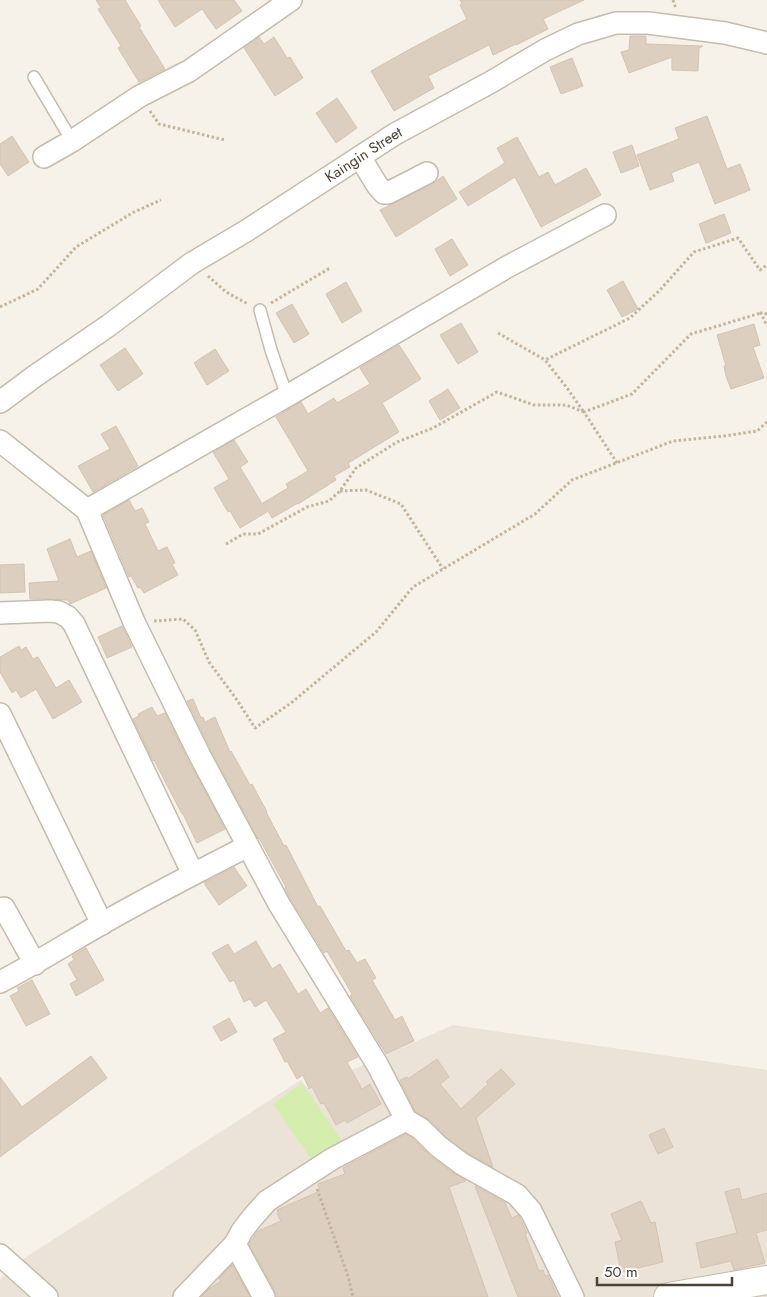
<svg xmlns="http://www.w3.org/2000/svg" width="767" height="1297" font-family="Jost,sans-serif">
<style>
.residential{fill:#ebe3d7}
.green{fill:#d5eeae}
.building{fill:#dccfc0;stroke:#d5c4af}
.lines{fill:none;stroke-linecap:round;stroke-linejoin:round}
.service-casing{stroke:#c6bcad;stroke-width:14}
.minor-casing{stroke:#c6bcad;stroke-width:24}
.tertiary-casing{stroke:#c6bcad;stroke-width:30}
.path{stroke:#c6b49a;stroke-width:3;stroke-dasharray:2.5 2.5;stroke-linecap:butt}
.service{stroke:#fff;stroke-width:11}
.minor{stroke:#fff;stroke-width:21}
.tertiary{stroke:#fff;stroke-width:28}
.labels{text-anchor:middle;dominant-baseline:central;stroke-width:5;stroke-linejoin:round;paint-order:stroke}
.street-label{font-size:15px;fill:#4b4236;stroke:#fff}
</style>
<rect width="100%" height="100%" fill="#f6f1e9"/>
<path class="residential" d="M453,1025L767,1070V1297H0V1279L17,1263L301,1080L309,1090L336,1077Z"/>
<path class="green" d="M302,1083L343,1143L314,1163L273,1104Z"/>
<g class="building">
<path d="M96,0H125L141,26L139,27L165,69L139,82L118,48L121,46L98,9L101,8Z"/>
<path d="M158,0H234L242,11L216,29L202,9L175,27Z"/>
<path d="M460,0H584L543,19L548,29L516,45V44L493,55L489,45L428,76L434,88L394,111L371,71L412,48L467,19L460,5L462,4Z"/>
<path d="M630,36H646V44L703,46L699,48L698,71L672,70V57L629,73L621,52L629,50Z"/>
<path d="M259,37L264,44L274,37L287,58L290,57L303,78L275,96L244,48Z"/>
<path d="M572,58L583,86L561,94L550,67Z"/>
<path d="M337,98L357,128L336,143L316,113Z"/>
<path d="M707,116L727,169L740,164L750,190L715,204L699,162L671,173L674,181L650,190L637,155L679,139L675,128Z"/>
<path d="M12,136L29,162L8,176L0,164V144Z"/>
<path d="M517,137L539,177L548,172L555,185L586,168L601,195L541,227L515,177L468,206L459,192L505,163L497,148Z"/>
<path d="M632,145L639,166L621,173L613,152Z"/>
<path d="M443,176L457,199L396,237L380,210L433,184Z"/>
<path d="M724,214L731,233L706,243L699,224Z"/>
<path d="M452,239L468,265L450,276L435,249Z"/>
<path d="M623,281L638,309L622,317L607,290Z"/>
<path d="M346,282L362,311L342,323L326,294Z"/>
<path d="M292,304L309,334L294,343L276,313Z"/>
<path d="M461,323L478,352L458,364L440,335Z"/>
<path d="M754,324L760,345L753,347L764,378L731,389L726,376L724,366H726L717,335Z"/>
<path d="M399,345L421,379L382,403L399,432L348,463L350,467L334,476L336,480L298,504V503L272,518L263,503L288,488L286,484L308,471L276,417L301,402L308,414L334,398L337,403L370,384L360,368Z"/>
<path d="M125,348L143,374L118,391L100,365Z"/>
<path d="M215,349L229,371L207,385L194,363Z"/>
<path d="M448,389L460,408L440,420L429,401Z"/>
<path d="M116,426L138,466L93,492L78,466L110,449L101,434Z"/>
<path d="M234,440L248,462L240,467L267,512L240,528L230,511L228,512L214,488L229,479L213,452Z"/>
<path d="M129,500L135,511L142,508L149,522L145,524L158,551L167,547L175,563L172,564L178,575L144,593L140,587L138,588L131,576L129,577L114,541L103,515Z"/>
<path d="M70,539L77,557L91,551L106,588L70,604L68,600L50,599H30L29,583L59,581L47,549Z"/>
<path d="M24,564L25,592L0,593V565Z"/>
<path d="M122,626L132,647L107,658L98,637Z"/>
<path d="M19,646L21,650L26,647L33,659L38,657L56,688L69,680L82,702L53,719L36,689L21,698L16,690L12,693L0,672V657Z"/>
<path d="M193,699L201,718L203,717L205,722L215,717L230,752L231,751L250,785L252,784L267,812H266L284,846L286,845L318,907L320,906L346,951L349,950L357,963L365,959L376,978L372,980L395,1020L402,1016L414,1041L386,1054L350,996L352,994L327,951L324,953L290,898L285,888L286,887L259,838L258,839L211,750L187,701Z"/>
<path d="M152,707L157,716L165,713L189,762L225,829L197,843L183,814H182L154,760L153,761L133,719L139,716L138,714Z"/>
<path d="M234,867L247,886L219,905L204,883Z"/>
<path d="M256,941L272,969L280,964L298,994L306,989L320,1013L328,1008L358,1057L347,1062L362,1089L370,1084L381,1104L347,1123L345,1120L336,1125L324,1103L321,1104L312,1087L309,1089L303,1075L297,1079L287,1061L285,1062L273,1039L286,1032L266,1000L255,1007L250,999L244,1002L234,980L230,982L212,953L228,944L234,954Z"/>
<path d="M86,948L104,980L76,996L70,984L77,980L68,964L74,960L72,956Z"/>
<path d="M32,980L50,1014L26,1026L10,996L19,991L17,988Z"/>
<path d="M229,1018L237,1032L221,1041L213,1027Z"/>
<path d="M91,1056L107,1078L0,1157V1077L22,1107Z"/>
<path d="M437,1059L449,1077L440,1084L461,1109L488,1084L486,1082L501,1069L515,1084L476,1118L493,1167L469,1154L446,1137L430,1120L415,1111L400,1080L407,1077L408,1079Z"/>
<path d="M664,1128L673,1147L658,1154L649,1135Z"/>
<path d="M406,1134L413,1139L430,1156L455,1174L466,1181L449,1187L488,1297H276L275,1291L249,1244L258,1231L281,1221L277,1214H279L277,1210L320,1191L318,1184L345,1174L343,1168Z"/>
<path d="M475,1186L505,1203L512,1218L518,1215L520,1218L527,1233L525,1234L539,1271L543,1270L545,1276L548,1275L558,1297H518Z"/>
<path d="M739,1188L742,1200L767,1193V1230L756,1233L765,1263L734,1270L731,1261L701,1268L696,1243L737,1233L725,1192Z"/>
<path d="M641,1201L651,1223L655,1222L663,1262L621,1272L615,1242L622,1240L611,1214Z"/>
<path d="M232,1265L250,1297H201L209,1289L221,1281L219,1278Z"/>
</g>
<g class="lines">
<g class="service-casing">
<g id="service">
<path d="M34,77L72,141"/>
<path d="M260,310L271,350L287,396"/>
</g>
</g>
<g class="minor-casing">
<g id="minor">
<path d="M44,157L72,141L140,96L189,71L291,0"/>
<path d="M360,157L377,185L384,193H388L427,173"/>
<path id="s1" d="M0,402L35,376L108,326L192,263L246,231L395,134L491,82L545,50L578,34L616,23H648L725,33L767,43"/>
<path d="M0,441L87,510L134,622L200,756L279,904L377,1064L406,1120L421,1129L438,1146L462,1164L517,1195L531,1211L573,1297"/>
<path d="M87,510L287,396L507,267L605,215"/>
<path d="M0,613L50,611L59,612L68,617L74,624L193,874"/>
<path d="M0,714L102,924"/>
<path d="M4,908L35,964"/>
<path d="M0,982C35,964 68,943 103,923C150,896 199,871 248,846"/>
<path d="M235,1244L264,1297"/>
<path d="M0,1255L47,1297"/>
<path d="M184,1297L235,1244L242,1231L252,1218L267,1201L332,1159L406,1120"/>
</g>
</g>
<g class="tertiary-casing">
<path id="tertiary" d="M668,1297L767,1280"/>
</g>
<g class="path">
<path d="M673,0L676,9"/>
<path d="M150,111L159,124L225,140"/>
<path d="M208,276L226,292L248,304"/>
<path d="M271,303L330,268"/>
<path d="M0,307L38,289L76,247L134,212L161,200"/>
<path d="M767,314L761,313L767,326"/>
<path d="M498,333L545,360"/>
<path d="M583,411L567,388L545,360L630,318L660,290L694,252L738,238L760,270L767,265"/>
<path d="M617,463L584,412L632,394L691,334L761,313"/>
<path d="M340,491L366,490L401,504L443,569"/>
<path d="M226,544L243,534H258L307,507L329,501L340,491L356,468L397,442L433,428L497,392L534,405H566L584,412"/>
<path d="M154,621L183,619L195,630L209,662L237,700L255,728L291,703L376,632L413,587L535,514L572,480L673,441L724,436L757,431L767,422"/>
<path d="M317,1189L348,1276L353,1297"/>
</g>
<use href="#service" class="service"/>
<use href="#minor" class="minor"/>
<use href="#tertiary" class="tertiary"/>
</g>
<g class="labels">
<g class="street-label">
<text stroke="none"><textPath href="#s1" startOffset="440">Kaingin Street</textPath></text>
</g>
</g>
<path d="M597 1277v8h135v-8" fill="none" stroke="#4b4236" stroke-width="2.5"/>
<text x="604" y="1277" font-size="15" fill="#4b4236" stroke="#ffffff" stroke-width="4" paint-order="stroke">50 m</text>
</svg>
